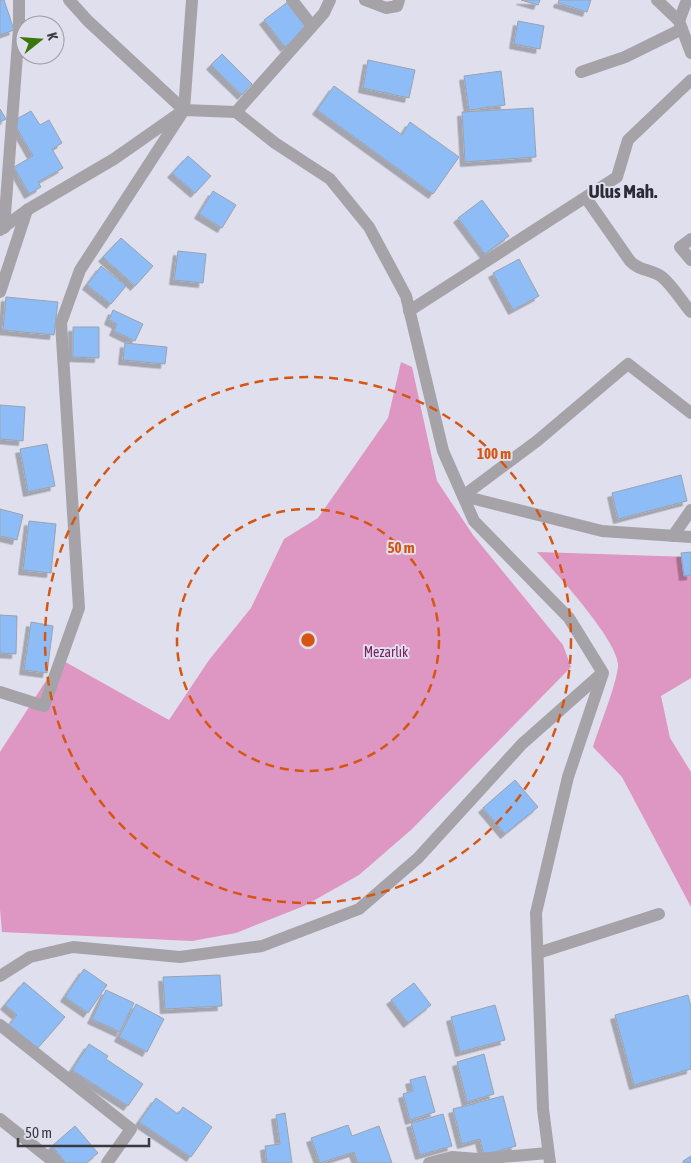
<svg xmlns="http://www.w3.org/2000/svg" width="691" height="1163" font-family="'Asap Condensed',sans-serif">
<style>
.green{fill:#de96c2}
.building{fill:#8ebcf6;stroke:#9aa3ae;filter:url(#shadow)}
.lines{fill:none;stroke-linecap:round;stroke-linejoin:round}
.street{stroke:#a6a3a8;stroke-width:12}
.ring{fill:none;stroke:#d65611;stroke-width:2.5;stroke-dasharray:9 6}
.labels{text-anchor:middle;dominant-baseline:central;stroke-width:4;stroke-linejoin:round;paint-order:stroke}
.park-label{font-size:14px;fill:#7f1d62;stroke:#dfdfee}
.district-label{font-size:19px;font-weight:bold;fill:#2b2b36;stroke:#dfdfee}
.centre{fill:#d65611;stroke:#dfdfee;stroke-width:2.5}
.ring-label{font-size:15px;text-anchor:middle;font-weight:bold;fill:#d65611;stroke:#dfdfee;stroke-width:4;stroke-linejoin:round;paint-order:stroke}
</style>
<defs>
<filter id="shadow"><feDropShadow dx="-4.5" dy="4.5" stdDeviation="0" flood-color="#0004"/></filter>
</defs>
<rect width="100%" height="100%" fill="#dfdfee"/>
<g class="green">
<path d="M401,362L412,367L437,481L473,535L563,645L571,667L412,829L359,875L304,906L236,933L192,941L2,932L0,909V752L60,659L169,720L209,660L251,608L284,539L318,518L388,418Z"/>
<path d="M537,552L691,557V678L661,696L670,738L691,772V907L622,777L593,747C600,724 615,689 618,667C621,643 554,571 537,552Z"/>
</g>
<g class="building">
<path d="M0,0H4L14,30L0,35Z"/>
<path d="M521,0H540L538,5Z"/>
<path d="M559,0H591L587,12L558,3Z"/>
<path d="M289,1L309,29L285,47L264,20Z"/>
<path d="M518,21L544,26L540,49L514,44Z"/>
<path d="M222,54L252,84L242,95L211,65Z"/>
<path d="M368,60L415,70L409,98L363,88Z"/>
<path d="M501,71L505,105L469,110L464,76Z"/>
<path d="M334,86L402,135L410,122L459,157L433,194L317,110Z"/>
<path d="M533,108L536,157L465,162L462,112Z"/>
<path d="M0,109L6,119L0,122Z"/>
<path d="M31,111L40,125L49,120L62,143L52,149L63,168L38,182L41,187L29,194L14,167L33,156L13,121Z"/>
<path d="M188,156L211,176L195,193L172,173Z"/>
<path d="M213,191L236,205L222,228L199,214Z"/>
<path d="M482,200L509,236L485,254L458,218Z"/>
<path d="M121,238L153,266L135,286L103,257Z"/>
<path d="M178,251L206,254L203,283L174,280Z"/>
<path d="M519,259L539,296L513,310L493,273Z"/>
<path d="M101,266L126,286L111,304L87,285Z"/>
<path d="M6,297L58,302L54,335L3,330Z"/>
<path d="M113,310L143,324L135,341L114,331L117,324L109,320Z"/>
<path d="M73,327H99V358L73,357Z"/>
<path d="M125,343L167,347L165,364L123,360Z"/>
<path d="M0,405L25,407L23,441L0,439Z"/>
<path d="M47,444L55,486L28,492L20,449Z"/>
<path d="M681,475L687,501L618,519L612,493Z"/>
<path d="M0,509L23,515L17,540L0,536Z"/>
<path d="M29,521L56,524L51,573L23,570Z"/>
<path d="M691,552V575L684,576L681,553Z"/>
<path d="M0,615L17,616L16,654L0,653Z"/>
<path d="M31,622L53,626L47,673L24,670Z"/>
<path d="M515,780L538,807L505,834L483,808Z"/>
<path d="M84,969L107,985L88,1013L65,997Z"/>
<path d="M220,975L222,1006L165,1009L163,977Z"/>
<path d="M24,982L65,1017L37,1049L9,1025L17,1015L5,1005Z"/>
<path d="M414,983L431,1005L408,1023L391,1000Z"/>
<path d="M106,990L134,1003L120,1032L92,1019Z"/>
<path d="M688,995L691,1007V1069L634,1085L615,1015Z"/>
<path d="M136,1004L164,1019L147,1052L119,1037Z"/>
<path d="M495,1005L505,1040L460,1052L451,1017Z"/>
<path d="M89,1044L108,1056L106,1059L143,1084L128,1106L72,1070Z"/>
<path d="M484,1054L494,1094L467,1102L457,1062Z"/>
<path d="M425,1076L435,1112L410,1120L403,1094L413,1091L410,1080Z"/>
<path d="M503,1096L516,1146L484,1155L480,1139L462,1144L453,1109Z"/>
<path d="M156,1098L178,1114L183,1107L212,1127L191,1157L139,1122Z"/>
<path d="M285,1113L292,1163H267L265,1146L280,1144L276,1115Z"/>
<path d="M443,1114L452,1146L420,1155L411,1123Z"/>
<path d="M348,1125L352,1136L379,1126L392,1163H358L354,1152L320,1163L311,1138Z"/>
<path d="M75,1126L98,1153L86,1163H66L52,1146Z"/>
<path d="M691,1156V1163H684L683,1161Z"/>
</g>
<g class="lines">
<g class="street">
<path d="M69,0L88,21L184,110"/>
<path d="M292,0L312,26"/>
<path d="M365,0L386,8L397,6L399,0"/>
<path d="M657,0L679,21L691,53"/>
<path d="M679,21L687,0"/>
<path d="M581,72L625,57L682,29"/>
<path d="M236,112L324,13L330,0"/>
<path d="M586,198L630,261C639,271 651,269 662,277C673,286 682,302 691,312"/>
<path d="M4,228L19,28V0"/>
<path d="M0,230L27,210L114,159L184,110L236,112L275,143L330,179L369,227L406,296L443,451L474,521L569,618L603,673L568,777L536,913L543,1109L550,1163"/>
<path d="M691,239L680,247L691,260"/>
<path d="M0,292L27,210"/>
<path d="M409,311L617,177L628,140L691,80"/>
<path d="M463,496L537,441L628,364L691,413"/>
<path d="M463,496L602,531L691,537"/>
<path d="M673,536L691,510"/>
<path d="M0,692L44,706L79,608L61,323L80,270L184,110L192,0"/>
<path d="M538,953L659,914"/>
<path d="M0,976L30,957L73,947L180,957L262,946L359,909L418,858L522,744L601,674"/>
<path d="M0,1025L131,1129L107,1163"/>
<path d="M0,1119L55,1163"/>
<path d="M429,1163L452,1157L478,1159L548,1153"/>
</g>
</g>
<g class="ring">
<circle cx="308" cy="640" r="131"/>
<circle cx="308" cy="640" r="263"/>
</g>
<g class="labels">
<g class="park-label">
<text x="386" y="652">Mezarlık</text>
</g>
<g class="district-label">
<text x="623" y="191">Ulus Mah.</text>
</g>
</g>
<circle cx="308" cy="640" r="8" class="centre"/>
<g class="ring-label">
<text x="494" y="459">100 m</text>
<text x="401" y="553">50 m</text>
</g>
<g transform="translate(40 40) rotate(73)"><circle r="24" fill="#dfdfee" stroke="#9d9da8"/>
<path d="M0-4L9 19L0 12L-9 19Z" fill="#3b760b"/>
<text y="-8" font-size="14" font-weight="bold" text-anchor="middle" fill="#39393e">K</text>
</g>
<path d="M18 1138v8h131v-8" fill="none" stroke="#39393e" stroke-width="2.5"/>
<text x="25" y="1138" font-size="15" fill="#39393e" stroke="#dfdfee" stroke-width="4" paint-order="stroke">50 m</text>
</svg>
